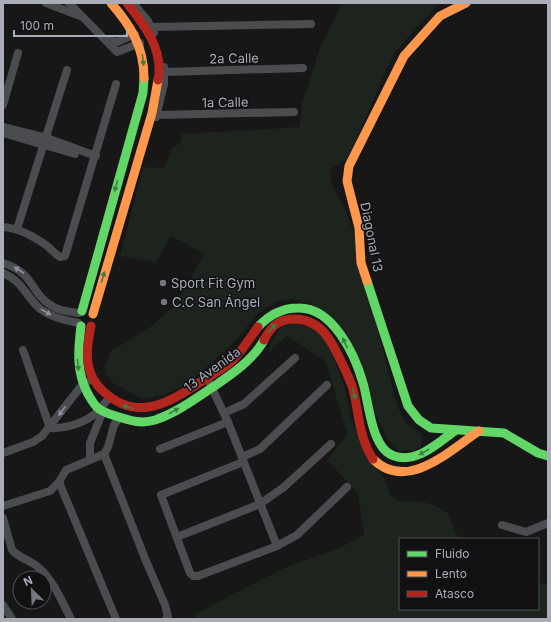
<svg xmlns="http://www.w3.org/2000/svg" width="551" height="622" font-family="Inter,sans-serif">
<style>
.green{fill:#1d241e}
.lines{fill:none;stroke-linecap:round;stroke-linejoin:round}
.street{stroke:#4b4c50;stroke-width:8}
.fast{stroke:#63d668;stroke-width:9}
.slow{stroke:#ff974d;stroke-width:9}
.jam{stroke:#b3261e;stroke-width:9}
.oneway{fill:#3e7d42}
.oneway2{fill:#8c9099}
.poi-dot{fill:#757880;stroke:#111113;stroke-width:1.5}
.labels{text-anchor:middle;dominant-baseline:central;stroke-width:3;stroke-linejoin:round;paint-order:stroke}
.street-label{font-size:13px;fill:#a8adb8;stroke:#111113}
.poi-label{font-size:13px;fill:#a8adb8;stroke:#111113;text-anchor:start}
</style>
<rect width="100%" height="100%" fill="#171717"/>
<g class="green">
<path d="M342,3H439L396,51L382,79L348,159L332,167L330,173L331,183L344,207L355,236L396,403L405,422L423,436L421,447L413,451L398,450L387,439L373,409L355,355L313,305L292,299L276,302L259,312L236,340L190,382L164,395L142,399L113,383L106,374L105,365L111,351L152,326L176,304L204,254L171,236L156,262L120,256L143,167L164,168L171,149L180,143L182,134L300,127L302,104L320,48Z"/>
<path d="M303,322L318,332L329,343L345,390L351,419L362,444L386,482L390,495L400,501L423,502L438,507L447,513L459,539H400V609H538V584L548,583V619H197L195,614L289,566L339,548L364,535L358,493L327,460L348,434L325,361L287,336L268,352L272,341L283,324Z"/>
</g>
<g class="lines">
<g class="street">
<path d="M46,3L80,16"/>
<path d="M69,3L117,52L140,43"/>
<path d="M133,3L148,21L154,33"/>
<path d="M152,27L311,24"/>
<path d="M107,40L117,42L135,34"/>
<path d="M165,72L303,68"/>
<path d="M3,105L18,53"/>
<path d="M157,115L294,112"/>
<path d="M156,117L164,84V67"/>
<path d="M3,127L47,138L96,156"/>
<path d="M3,133L75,154"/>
<path d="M3,227C19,228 33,236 46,245C51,249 55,254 60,257L65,256L116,84"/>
<path d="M17,229L67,70"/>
<path d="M3,263C35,273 30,293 52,306C59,311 71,312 79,313"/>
<path d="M3,273C21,281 24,292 36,305C46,316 64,320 78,323"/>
<path d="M23,350L50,428"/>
<path d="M210,384L228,422L277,546"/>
<path d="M224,413L244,404L295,358"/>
<path d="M50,428C63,429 81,424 92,416C99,412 104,403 110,397"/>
<path d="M160,449L228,422"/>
<path d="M3,453L33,442L42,436L82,385L87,382"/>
<path d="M104,454L146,561L165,605L168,617L166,619"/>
<path d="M242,457L260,449L327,385"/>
<path d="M90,458V443L103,411"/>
<path d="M243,462L161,495L190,573L193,576H198L277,546L297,535L347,487"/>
<path d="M59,482L116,619"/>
<path d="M3,506L50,491L59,482L66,470L104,454L108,447L114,425L120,417"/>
<path d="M3,518L12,550C19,558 30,560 38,567C53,579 62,602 71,619"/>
<path d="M502,525L526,532L548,523"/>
<path d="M177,537L260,504L284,487L331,444"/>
<path d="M3,605L12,619"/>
</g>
<g class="fast">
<path d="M367,281L408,406L419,420L431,428L504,433L538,453L548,456"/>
<path d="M82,311L143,93L144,78"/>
<path d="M81,326C78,350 76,372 88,394C91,399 94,405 99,409C105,413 112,415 119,417C131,421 142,424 155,420C176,413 195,399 213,387C232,374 253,360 264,340"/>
<path d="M258,327C269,315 282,308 298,308C333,307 355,355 363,383C369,402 371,449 394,456C417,464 439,442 456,430"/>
</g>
<g class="slow">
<path d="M111,3C131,26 144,47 144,78"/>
<path d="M367,281L361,263L359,228L347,181L349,166L404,56L440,16L466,3"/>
<path d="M93,314L152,113L158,80"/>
<path d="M373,459C407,493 450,450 479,431"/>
</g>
<g class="jam">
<path d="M127,3C145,26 164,50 158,80"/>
<path d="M91,326C86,350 83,373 103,391C136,422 167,404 199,383C210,376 222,370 232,361C242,351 250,338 258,327"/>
<path d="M264,340C271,326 279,319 294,319C321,319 331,340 341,361C345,370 350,379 353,389C359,413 359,438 373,459"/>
</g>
</g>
<defs><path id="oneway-solid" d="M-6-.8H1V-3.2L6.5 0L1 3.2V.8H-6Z"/></defs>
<g class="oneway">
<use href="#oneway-solid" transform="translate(143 60) rotate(83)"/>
<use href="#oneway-solid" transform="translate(116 186) rotate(106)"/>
<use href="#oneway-solid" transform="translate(103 277) rotate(-73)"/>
<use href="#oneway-solid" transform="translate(272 328) rotate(-44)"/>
<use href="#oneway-solid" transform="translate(345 343) rotate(-115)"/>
<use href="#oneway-solid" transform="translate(78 365) rotate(85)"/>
<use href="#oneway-solid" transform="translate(354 394) rotate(77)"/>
<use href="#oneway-solid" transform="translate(128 407) rotate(-166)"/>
<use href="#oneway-solid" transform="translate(174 411) rotate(-29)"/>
<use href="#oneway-solid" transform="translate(424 452) rotate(151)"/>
</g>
<g class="oneway2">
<use href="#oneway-solid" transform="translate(19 270) rotate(-147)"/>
<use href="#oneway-solid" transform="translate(46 312) rotate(30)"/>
<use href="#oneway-solid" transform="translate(62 411) rotate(127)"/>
</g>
<g class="poi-dot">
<circle cx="163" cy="283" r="4"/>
<circle cx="164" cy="302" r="4"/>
</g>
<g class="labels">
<g class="street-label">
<text transform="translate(234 58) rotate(-1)">2a Calle</text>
<text transform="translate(225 102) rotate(-1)">1a Calle</text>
<text transform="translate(372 237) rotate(79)">Diagonal 13</text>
<text transform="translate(212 369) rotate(-36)">13 Avenida</text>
</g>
<g class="poi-label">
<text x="171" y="283">Sport Fit Gym</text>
<text x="172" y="302">C.C San Ángel</text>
</g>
</g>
<rect width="551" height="622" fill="none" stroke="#a8adb8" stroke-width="8"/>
<rect x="399" y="538" width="140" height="72" fill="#111113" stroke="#4d4f55"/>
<rect x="407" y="551" width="20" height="6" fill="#63d668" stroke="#4d4f55"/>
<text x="435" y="558" font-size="12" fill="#a8adb8">Fluido</text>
<rect x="407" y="571" width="20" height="6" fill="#ff974d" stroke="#4d4f55"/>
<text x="435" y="578" font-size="12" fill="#a8adb8">Lento</text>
<rect x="407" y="591" width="20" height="6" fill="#b3261e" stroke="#4d4f55"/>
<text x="435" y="598" font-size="12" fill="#a8adb8">Atasco</text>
<g transform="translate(32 590) rotate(336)"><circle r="19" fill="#111113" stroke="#4d4f55"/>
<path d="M0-3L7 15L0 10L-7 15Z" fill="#757880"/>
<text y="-6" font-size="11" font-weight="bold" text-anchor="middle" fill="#a8adb8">N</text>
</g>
<path d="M14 30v6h113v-6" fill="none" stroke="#a8adb8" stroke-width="2"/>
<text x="20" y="30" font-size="12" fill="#a8adb8" stroke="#111113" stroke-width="3" paint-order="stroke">100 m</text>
</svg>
